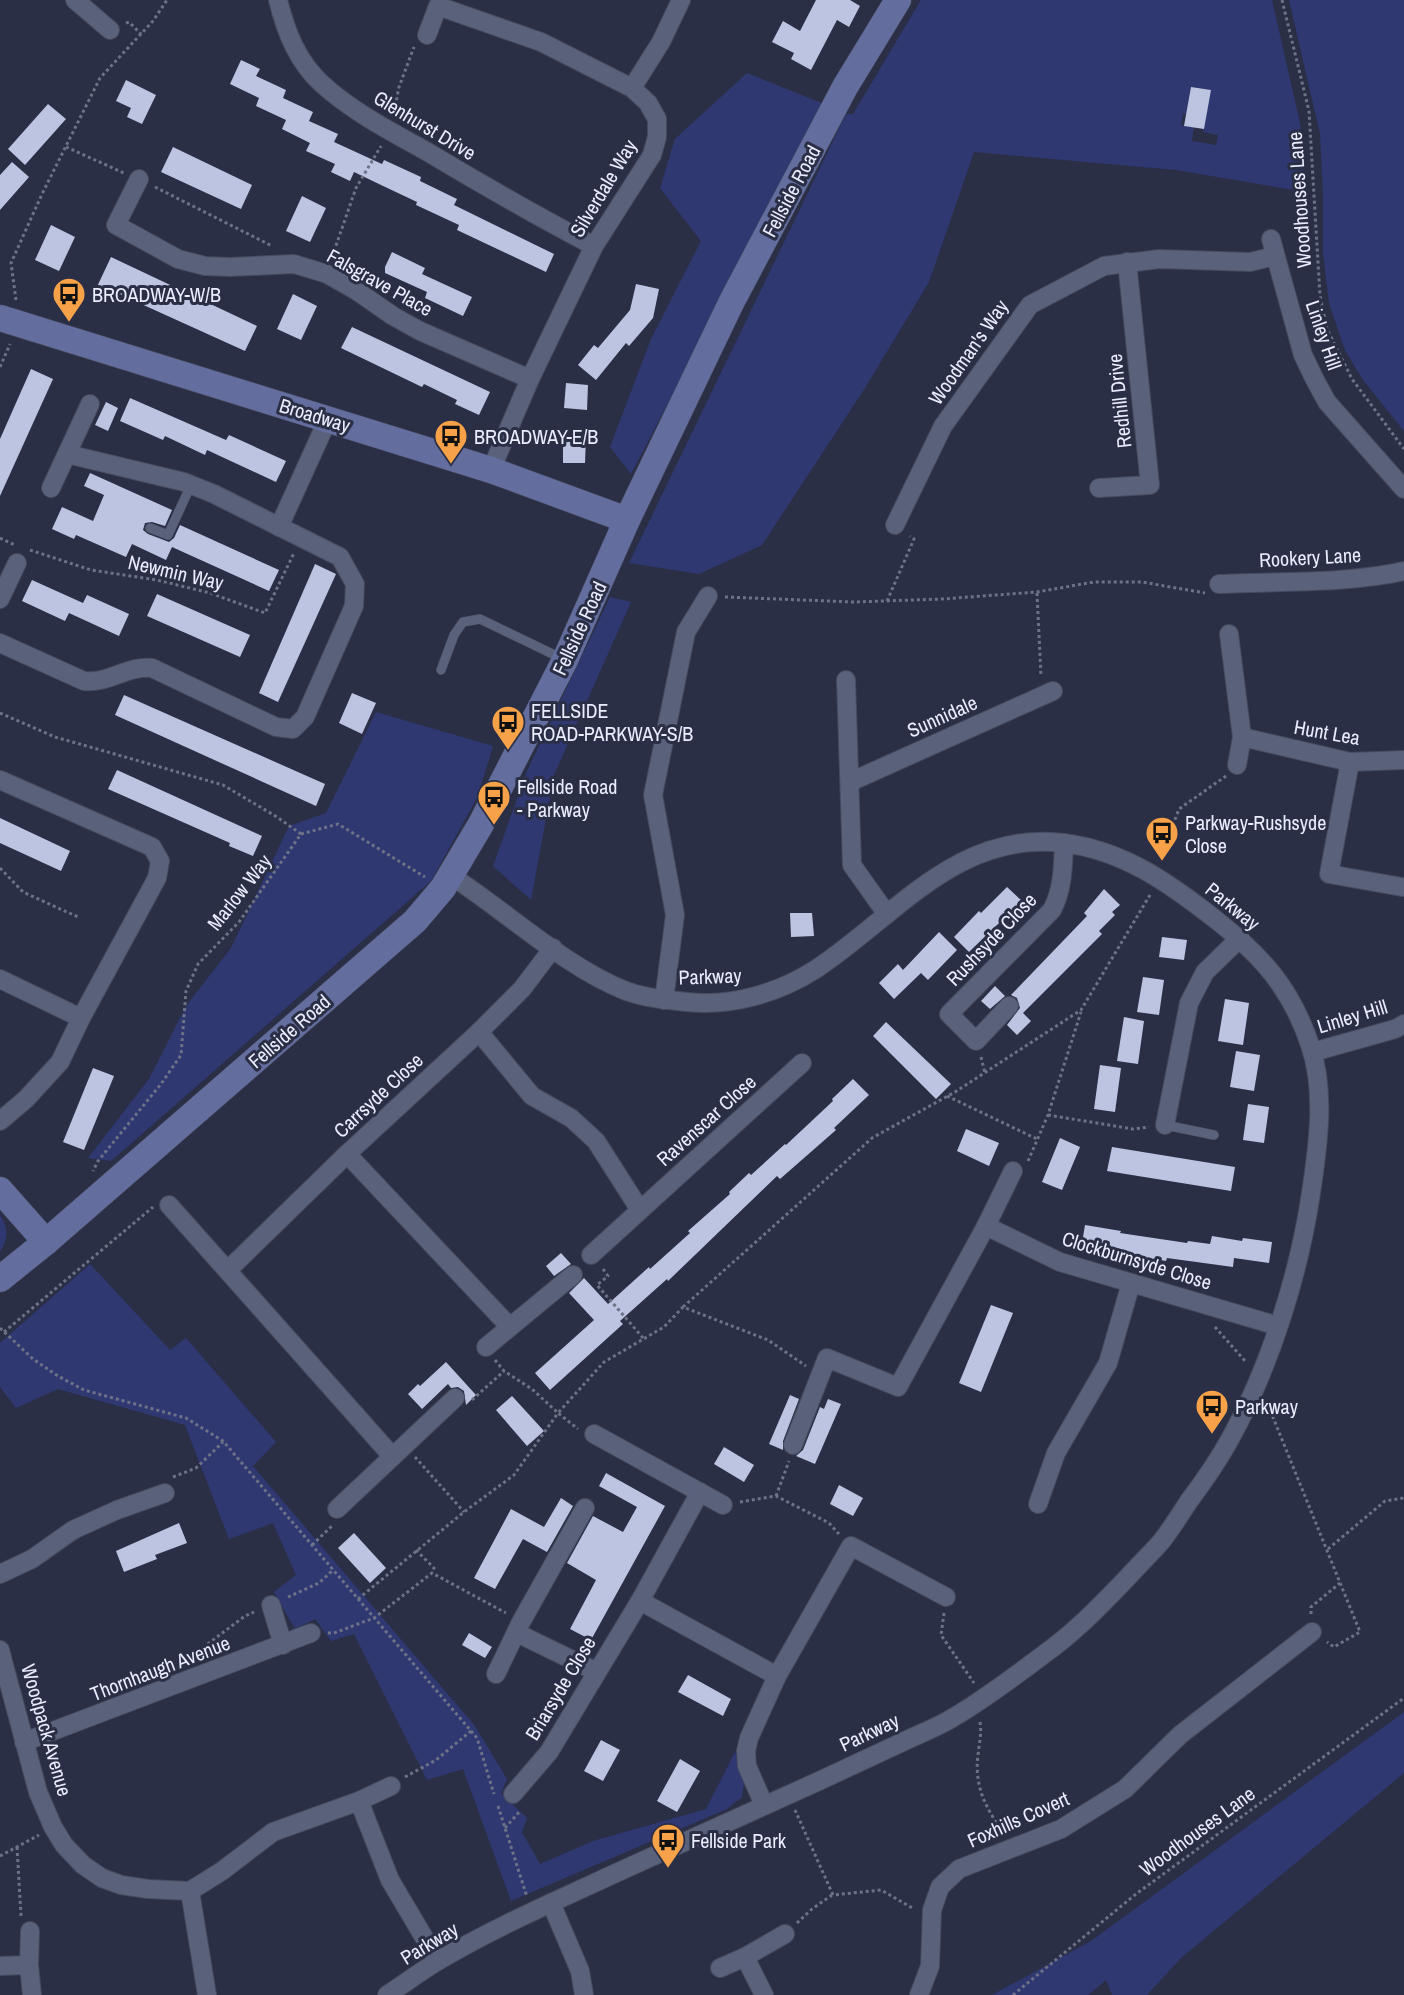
<svg xmlns="http://www.w3.org/2000/svg" width="1404" height="1995" font-family="'Archivo Narrow',sans-serif">
<style>
.green{fill:#2f3871;fill-rule:evenodd}
.building{fill:#bcc4e1}
.lines{fill:none;stroke-linecap:round;stroke-linejoin:round}
.lane-casing{stroke:#464a5e;stroke-width:10}
.street-casing{stroke:#464a5e;stroke-width:20}
.secondary-casing{stroke:#464a5e;stroke-width:27}
.path{stroke:#6d7287;stroke-width:3;stroke-dasharray:3 3;stroke-linecap:butt}
.lane{stroke:#5a617b;stroke-width:9}
.street{stroke:#5a617b;stroke-width:18}
.secondary{stroke:#636d9e;stroke-width:26}
.labels{text-anchor:middle;dominant-baseline:central;stroke-width:6;stroke-linejoin:round;paint-order:stroke}
.street-label{font-size:20px;fill:#e9edfd;stroke:#2a2f46}
.poi-label{font-size:20px;fill:#e9edfd;stroke:#2a2f46;text-anchor:start}
</style>
<rect width="100%" height="100%" fill="#2a2f46"/>
<g class="green">
<path d="M921,0H1272L1300,123L1305,192L1176,170L974,152L929,282L865,388L762,545L699,574L629,563L846,114H853ZM1191,87L1210,90L1203,132L1218,135L1216,145L1192,141L1194,127L1181,125L1183,114L1191,115L1194,99L1189,98Z"/>
<path d="M1289,0H1404V431L1363,380L1345,350L1329,303L1323,253V193L1320,134Z"/>
<path d="M747,73L824,104L631,474L610,447L651,339L701,241L660,188L675,139Z"/>
<path d="M610,597L631,602L554,775L531,900L493,866L527,771Z"/>
<path d="M376,712L493,746L477,798L431,881L111,1161L88,1158L149,1079L186,1006L231,948L289,826L326,813Z"/>
<path d="M0,1215C9,1228 8,1239 0,1252Z"/>
<path d="M90,1264L170,1350L186,1338L276,1442L253,1466L475,1726L507,1779L501,1793L527,1818L522,1832L540,1864L593,1841L706,1809L735,1752L745,1775L742,1797L727,1809L511,1901L463,1769L427,1780L354,1634L331,1641L315,1619L295,1629L274,1592L296,1575L273,1523L229,1539L185,1425L58,1389L16,1408L0,1387V1343Z"/>
<path d="M1404,1712V1773L1181,1958L1147,1995H1112L1106,1980L1088,1995H992L1091,1941Z"/>
</g>
<g class="building">
<path d="M816,0H850L860,6L849,27L837,20L811,70L791,59L794,53L772,42L783,21L800,31Z"/>
<path d="M241,60L260,69L256,76L286,90L283,98L313,112L309,121L338,134L334,142L382,164L384,160L421,177L420,181L457,199L454,205L554,254L546,272L457,230L459,225L416,205L417,202L381,185L354,172L350,181L331,172L335,164L306,151L310,143L282,129L286,120L256,106L259,98L230,84Z"/>
<path d="M126,80L156,95L142,124L127,117L131,108L116,101Z"/>
<path d="M1191,87L1211,90L1204,129L1184,126Z"/>
<path d="M48,104L66,119L25,165L8,149Z"/>
<path d="M173,147L252,185L241,209L161,172Z"/>
<path d="M12,162L29,177L0,210V175Z"/>
<path d="M302,196L326,208L310,242L286,231Z"/>
<path d="M51,225L75,237L59,271L35,260Z"/>
<path d="M392,252L425,268L422,274L472,297L463,316L425,298L427,292L385,273V267Z"/>
<path d="M111,257L257,326L245,351L117,293L114,299L95,291Z"/>
<path d="M636,284L659,289L653,318L629,346L626,343L596,380L578,365L594,345L598,348L630,310Z"/>
<path d="M293,294L317,306L301,340L277,329Z"/>
<path d="M352,327L490,392L479,415L455,404L457,400L424,384L422,387L341,348Z"/>
<path d="M31,369L53,379L0,496V439Z"/>
<path d="M566,383L588,385L587,410L564,408Z"/>
<path d="M130,398L226,440L229,435L286,461L276,482L207,450L205,455L165,436L163,440L120,421Z"/>
<path d="M106,402L118,408L108,431L95,425Z"/>
<path d="M563,438H586L585,463H563Z"/>
<path d="M90,473L172,510L165,526L152,522L145,523L143,530L148,534L169,542L174,538L180,525L279,570L269,591L172,547L166,560L132,544L126,557L76,535L74,539L52,529L62,507L93,521L104,495L84,486Z"/>
<path d="M315,564L336,574L278,702L259,693Z"/>
<path d="M32,580L83,603L87,595L129,614L119,636L69,613L65,621L22,601Z"/>
<path d="M157,594L250,635L240,657L147,616Z"/>
<path d="M352,693L376,703L362,734L339,723Z"/>
<path d="M124,695L325,784L316,806L115,715Z"/>
<path d="M117,770L262,836L253,856L229,846L230,843L108,789Z"/>
<path d="M0,818L70,851L61,871L0,843Z"/>
<path d="M1007,887L1022,901L969,952L954,937L979,911L981,913Z"/>
<path d="M1104,889L1120,905L1112,912L1115,915L1099,931L1102,934L1023,1013L1031,1021L1017,1035L1007,1025L1020,1008L1017,998L1011,995L1087,916L1084,913Z"/>
<path d="M790,913H812L814,936L791,937Z"/>
<path d="M939,932L957,950L928,980L921,973L894,999L879,983L898,964L903,970Z"/>
<path d="M1162,937L1187,940L1184,960L1159,957Z"/>
<path d="M1143,977L1164,980L1159,1015L1137,1012Z"/>
<path d="M995,986L1005,996L990,1009L981,1001Z"/>
<path d="M1225,999L1249,1003L1243,1045L1218,1041Z"/>
<path d="M1124,1017L1144,1021L1138,1064L1117,1061Z"/>
<path d="M886,1022L951,1084L936,1099L873,1036Z"/>
<path d="M1236,1051L1260,1055L1254,1091L1230,1087Z"/>
<path d="M1100,1065L1121,1068L1115,1112L1094,1109Z"/>
<path d="M93,1068L114,1076L84,1150L63,1142Z"/>
<path d="M853,1079L869,1095L834,1128L836,1130L780,1179L777,1176L668,1281L667,1279L620,1321L623,1324L550,1390L535,1373L594,1320L569,1293L584,1278L608,1304L649,1267L650,1269L690,1233L688,1231L730,1194L729,1192L749,1173L751,1175L785,1144L786,1145L833,1101L832,1099Z"/>
<path d="M1248,1104L1269,1107L1264,1143L1243,1140Z"/>
<path d="M966,1129L999,1143L989,1166L957,1151Z"/>
<path d="M1060,1138L1080,1147L1062,1190L1042,1182Z"/>
<path d="M1112,1147L1235,1167L1231,1191L1107,1171Z"/>
<path d="M1085,1225L1121,1231L1120,1233L1187,1243L1188,1241L1210,1244L1212,1236L1242,1241L1243,1238L1272,1242L1269,1263L1234,1258L1233,1267L1167,1258L1166,1261L1117,1253V1255L1081,1249Z"/>
<path d="M561,1253L571,1264L554,1276L546,1266Z"/>
<path d="M991,1305L1013,1313L981,1392L959,1383Z"/>
<path d="M446,1362L476,1395L466,1405L464,1391L458,1387L451,1388L448,1384L422,1409L408,1394L418,1384L420,1386Z"/>
<path d="M790,1395L799,1399L783,1441V1450L769,1444Z"/>
<path d="M512,1396L544,1431L527,1446L496,1410Z"/>
<path d="M828,1399L841,1404L815,1464L796,1456L803,1450L820,1407L824,1409Z"/>
<path d="M724,1447L754,1465L744,1482L714,1464Z"/>
<path d="M606,1473L665,1506L591,1640L570,1629L596,1580L567,1563L593,1516L623,1532L637,1507L599,1486Z"/>
<path d="M839,1485L863,1498L853,1516L830,1504Z"/>
<path d="M561,1498L573,1506L547,1552L523,1539L495,1589L474,1578L511,1509L544,1527Z"/>
<path d="M179,1523L187,1543L155,1555L157,1559L124,1572L116,1551Z"/>
<path d="M354,1533L386,1568L370,1583L338,1548Z"/>
<path d="M469,1633L492,1647L485,1658L462,1645Z"/>
<path d="M688,1675L731,1699L723,1716L678,1692Z"/>
<path d="M601,1740L620,1750L603,1781L584,1771Z"/>
<path d="M680,1759L700,1771L677,1812L657,1801Z"/>
</g>
<g class="lines">
<g class="lane-casing">
<g id="lane">
<path d="M150,528L168,535L191,485"/>
<path d="M441,670L454,635L463,622L480,619L563,659"/>
<path d="M1165,1125L1214,1135"/>
</g>
</g>
<g class="street-casing">
<g id="street">
<path d="M75,0L110,30"/>
<path d="M278,0C286,32 297,61 322,84C353,112 390,131 426,151C481,184 537,216 594,246"/>
<path d="M427,35L438,6L541,42L632,88L648,103L657,119V137L652,155L594,246L530,379L491,470"/>
<path d="M632,88L661,42L681,0"/>
<path d="M139,179L116,225L178,259L205,266L230,267L294,264L327,274L357,291L393,316L420,331L530,379"/>
<path d="M1271,239L1303,355L1315,380L1327,402L1404,489"/>
<path d="M51,488L90,404"/>
<path d="M1099,488L1150,485L1127,262"/>
<path d="M895,525L943,426L1030,305L1104,266L1159,259L1250,262L1275,256"/>
<path d="M279,527L328,419"/>
<path d="M1219,584C1277,581 1348,584 1404,571"/>
<path d="M0,599L17,563"/>
<path d="M1229,634L1242,737L1237,765"/>
<path d="M0,643L84,681C109,684 127,665 152,668L276,727L293,729L305,717L354,606L355,584L340,557L214,494L184,482L67,454"/>
<path d="M846,680L852,865L886,913"/>
<path d="M1242,737L1350,762L1404,760"/>
<path d="M1350,762L1329,874L1402,887"/>
<path d="M0,780L152,847L160,861L157,878L81,1018L60,1062L26,1099L0,1121"/>
<path d="M850,782L1053,691"/>
<path d="M0,979L81,1018"/>
<path d="M664,1000L675,915L653,795L686,632L708,596"/>
<path d="M1009,1006L976,1041L949,1014L1052,910C1063,889 1063,867 1064,843"/>
<path d="M479,1032L532,1096L571,1118L596,1141L640,1210"/>
<path d="M1313,1052L1395,1029L1404,1024"/>
<path d="M1165,1125L1189,1003L1205,972L1240,938"/>
<path d="M347,1154L510,1327"/>
<path d="M169,1205L392,1456"/>
<path d="M986,1226L1060,1262L1278,1326"/>
<path d="M591,1255L802,1063"/>
<path d="M228,1270L347,1154L479,1032L522,989L553,948"/>
<path d="M486,1347L573,1275"/>
<path d="M594,1434L723,1505"/>
<path d="M793,1445L827,1358L898,1387L986,1226L1013,1171"/>
<path d="M1038,1504L1056,1453L1108,1363L1131,1283"/>
<path d="M337,1509L455,1398"/>
<path d="M0,1574L32,1559L73,1530L117,1510L165,1493"/>
<path d="M640,1601L777,1676"/>
<path d="M271,1605L283,1645"/>
<path d="M517,1633L597,1672"/>
<path d="M0,1650L38,1792L53,1827L64,1845L83,1865L102,1878L121,1885L148,1889L190,1891L222,1871L273,1832L359,1801L391,1786"/>
<path d="M496,1674L521,1622L585,1508"/>
<path d="M24,1742L311,1633"/>
<path d="M513,1794L549,1752L640,1601L700,1492"/>
<path d="M359,1801L390,1880L438,1961"/>
<path d="M764,1805L747,1766L746,1751L749,1738L777,1676L851,1546L946,1597"/>
<path d="M190,1891L207,1995"/>
<path d="M551,1903L580,1971L584,1995"/>
<path d="M30,1931L29,1965L32,1995"/>
<path d="M745,1957L764,1995"/>
<path d="M0,1966L29,1965"/>
<path d="M720,1968L745,1957L785,1934"/>
<path d="M387,1995C404,1984 421,1971 438,1961C495,1927 556,1901 616,1873C684,1842 752,1812 819,1781C849,1767 879,1753 909,1739C924,1732 940,1726 954,1717C988,1697 1023,1670 1055,1646C1081,1626 1104,1602 1127,1578C1138,1566 1150,1554 1161,1542C1171,1529 1180,1515 1189,1501C1204,1481 1218,1461 1230,1439C1270,1367 1299,1274 1311,1193C1318,1146 1326,1091 1310,1045C1291,988 1262,956 1215,919C1169,883 1123,850 1063,843C957,830 895,917 816,969C779,993 731,1007 687,1002C666,1000 646,998 626,991C565,967 506,911 450,875"/>
<path d="M919,1995L930,1966L932,1910L940,1887L959,1869L1061,1829L1125,1789L1180,1735L1312,1632"/>
</g>
</g>
<g class="secondary-casing">
<g id="secondary">
<path d="M0,318L491,470L627,520"/>
<path d="M0,1190L46,1242"/>
<path d="M0,1279L46,1242L415,921L443,888L481,824L565,660L627,520L731,303L845,87L898,0"/>
</g>
</g>
<g class="path">
<path d="M1282,0L1309,111L1320,296L1327,329L1352,379L1404,449"/>
<path d="M126,23L129,22L141,34"/>
<path d="M394,112L399,87L414,47"/>
<path d="M66,147L124,173"/>
<path d="M155,187L272,246"/>
<path d="M332,257L356,188L381,146"/>
<path d="M16,300L11,263L42,194L100,78L153,21L167,0"/>
<path d="M0,367L10,344"/>
<path d="M0,538L15,545"/>
<path d="M30,550L91,570L157,580L210,593L265,613L294,553"/>
<path d="M1037,593L1041,676"/>
<path d="M725,597L854,602L942,599L1037,592L1094,582H1142L1205,593"/>
<path d="M887,601L914,539L910,536"/>
<path d="M0,713L55,737L223,785L277,817L301,834L239,922L198,964L186,991L181,1055L161,1084L98,1161L93,1171"/>
<path d="M301,834L338,824L425,877"/>
<path d="M1160,859L1179,809L1226,776"/>
<path d="M0,868L23,892L78,917"/>
<path d="M981,1057L985,1073"/>
<path d="M947,1096L1037,1139"/>
<path d="M1048,1115L1133,1129L1149,1127"/>
<path d="M1028,1161L1048,1115L1081,1012"/>
<path d="M603,1269L608,1276L597,1285L644,1339"/>
<path d="M683,1307L872,1138L955,1092L1081,1010L1150,895"/>
<path d="M1215,1327L1246,1362"/>
<path d="M0,1328L33,1359L58,1376L84,1390L186,1418L223,1441L477,1738L494,1794"/>
<path d="M4,1332L153,1207"/>
<path d="M495,1360L504,1371L532,1389L558,1413L604,1362L664,1327L683,1307L768,1340L806,1366"/>
<path d="M472,1400L504,1371"/>
<path d="M1268,1405L1360,1632L1334,1647L1327,1642"/>
<path d="M415,1457L464,1512"/>
<path d="M173,1477L196,1468L223,1442"/>
<path d="M776,1496L789,1461"/>
<path d="M740,1502L776,1496L829,1523L839,1534"/>
<path d="M312,1545L333,1525"/>
<path d="M1328,1549L1385,1501L1404,1498"/>
<path d="M416,1550L434,1568L432,1573"/>
<path d="M288,1597L319,1583L333,1570"/>
<path d="M358,1599L464,1512L514,1475L558,1413L578,1429"/>
<path d="M944,1613L941,1635L974,1683"/>
<path d="M1311,1614V1607L1340,1583"/>
<path d="M328,1633H334L374,1618L432,1573L506,1613"/>
<path d="M177,1663L205,1646L245,1616L254,1612"/>
<path d="M980,1722C982,1733 979,1744 978,1755C974,1786 986,1810 1005,1834"/>
<path d="M405,1777L436,1760L471,1731"/>
<path d="M498,1806L527,1897"/>
<path d="M795,1810L833,1895L881,1890L914,1909"/>
<path d="M505,1828L521,1810"/>
<path d="M17,1847L21,1916"/>
<path d="M0,1856L39,1835"/>
<path d="M797,1923L812,1909L832,1895"/>
<path d="M1013,1995L1136,1894L1404,1698"/>
</g>
<use href="#lane" class="lane"/>
<use href="#street" class="street"/>
<use href="#secondary" class="secondary"/>
</g>
<defs>
<g id="bus-pin" transform="scale(1.725)"><path d="M0 17L-7.5 6A9.5 9.5 0 1 1 7.5 6Z" fill="#f7a248" stroke="#2a2f46"/><path d="M-5-6H5V4H4V6H2V4H-2V6H-4V4H-5ZM-3.5-4V0h7V-4ZM-3.5 1.2v1.5H-2V1.2ZM2 1.2v1.5H3.5V1.2Z" fill="#111"/></g>
</defs>
<g fill-rule="evenodd">
<use href="#bus-pin" x="69" y="294"/>
<use href="#bus-pin" x="451" y="436"/>
<use href="#bus-pin" x="508" y="722"/>
<use href="#bus-pin" x="494" y="797"/>
<use href="#bus-pin" x="1162" y="833"/>
<use href="#bus-pin" x="1212" y="1406"/>
<use href="#bus-pin" x="668" y="1840"/>
</g>
<g class="labels">
<g class="street-label">
<text transform="translate(425 125) rotate(31)">Glenhurst Drive</text>
<text transform="translate(603 188) rotate(-59)">Silverdale Way</text>
<text transform="translate(791 191) rotate(-62)">Fellside Road</text>
<text transform="translate(1299 200) rotate(-94)">Woodhouses Lane</text>
<text transform="translate(380 282) rotate(29)">Falsgrave Place</text>
<text transform="translate(1324 335) rotate(71)">Linley Hill</text>
<text transform="translate(968 352) rotate(-55)">Woodman's Way</text>
<text transform="translate(1119 401) rotate(-96)">Redhill Drive</text>
<text transform="translate(315 415) rotate(17)">Broadway</text>
<text transform="translate(1310 557) rotate(-3)">Rookery Lane</text>
<text transform="translate(176 572) rotate(13)">Newmin Way</text>
<text transform="translate(579 628) rotate(-65)">Fellside Road</text>
<text transform="translate(942 716) rotate(-24)">Sunnidale</text>
<text transform="translate(1327 732) rotate(10)">Hunt Lea</text>
<text transform="translate(239 892) rotate(-52)">Marlow Way</text>
<text transform="translate(1233 906) rotate(39)">Parkway</text>
<text transform="translate(991 939) rotate(-46)">Rushsyde Close</text>
<text transform="translate(710 976) rotate(-2)">Parkway</text>
<text transform="translate(1352 1016) rotate(-17)">Linley Hill</text>
<text transform="translate(289 1031) rotate(-41)">Fellside Road</text>
<text transform="translate(378 1095) rotate(-43)">Carrsyde Close</text>
<text transform="translate(706 1120) rotate(-42)">Ravenscar Close</text>
<text transform="translate(1137 1260) rotate(17)">Clockburnsyde Close</text>
<text transform="translate(160 1668) rotate(-21)">Thornhaugh Avenue</text>
<text transform="translate(560 1688) rotate(-59)">Briarsyde Close</text>
<text transform="translate(47 1730) rotate(74)">Woodpack Avenue</text>
<text transform="translate(869 1732) rotate(-25)">Parkway</text>
<text transform="translate(1018 1819) rotate(-24)">Foxhills Covert</text>
<text transform="translate(1197 1831) rotate(-36)">Woodhouses Lane</text>
<text transform="translate(429 1943) rotate(-31)">Parkway</text>
</g>
<g class="poi-label">
<text x="92" y="294">BROADWAY-W/B</text>
<text x="474" y="436">BROADWAY-E/B</text>
<text x="531" y="710">FELLSIDE<tspan x="531" dy="23">ROAD-PARKWAY-S/B</tspan></text>
<text x="517" y="786">Fellside Road<tspan x="517" dy="23">- Parkway</tspan></text>
<text x="1185" y="822">Parkway-Rushsyde<tspan x="1185" dy="23">Close</tspan></text>
<text x="1235" y="1406">Parkway</text>
<text x="691" y="1840">Fellside Park</text>
</g>
</g>
</svg>
